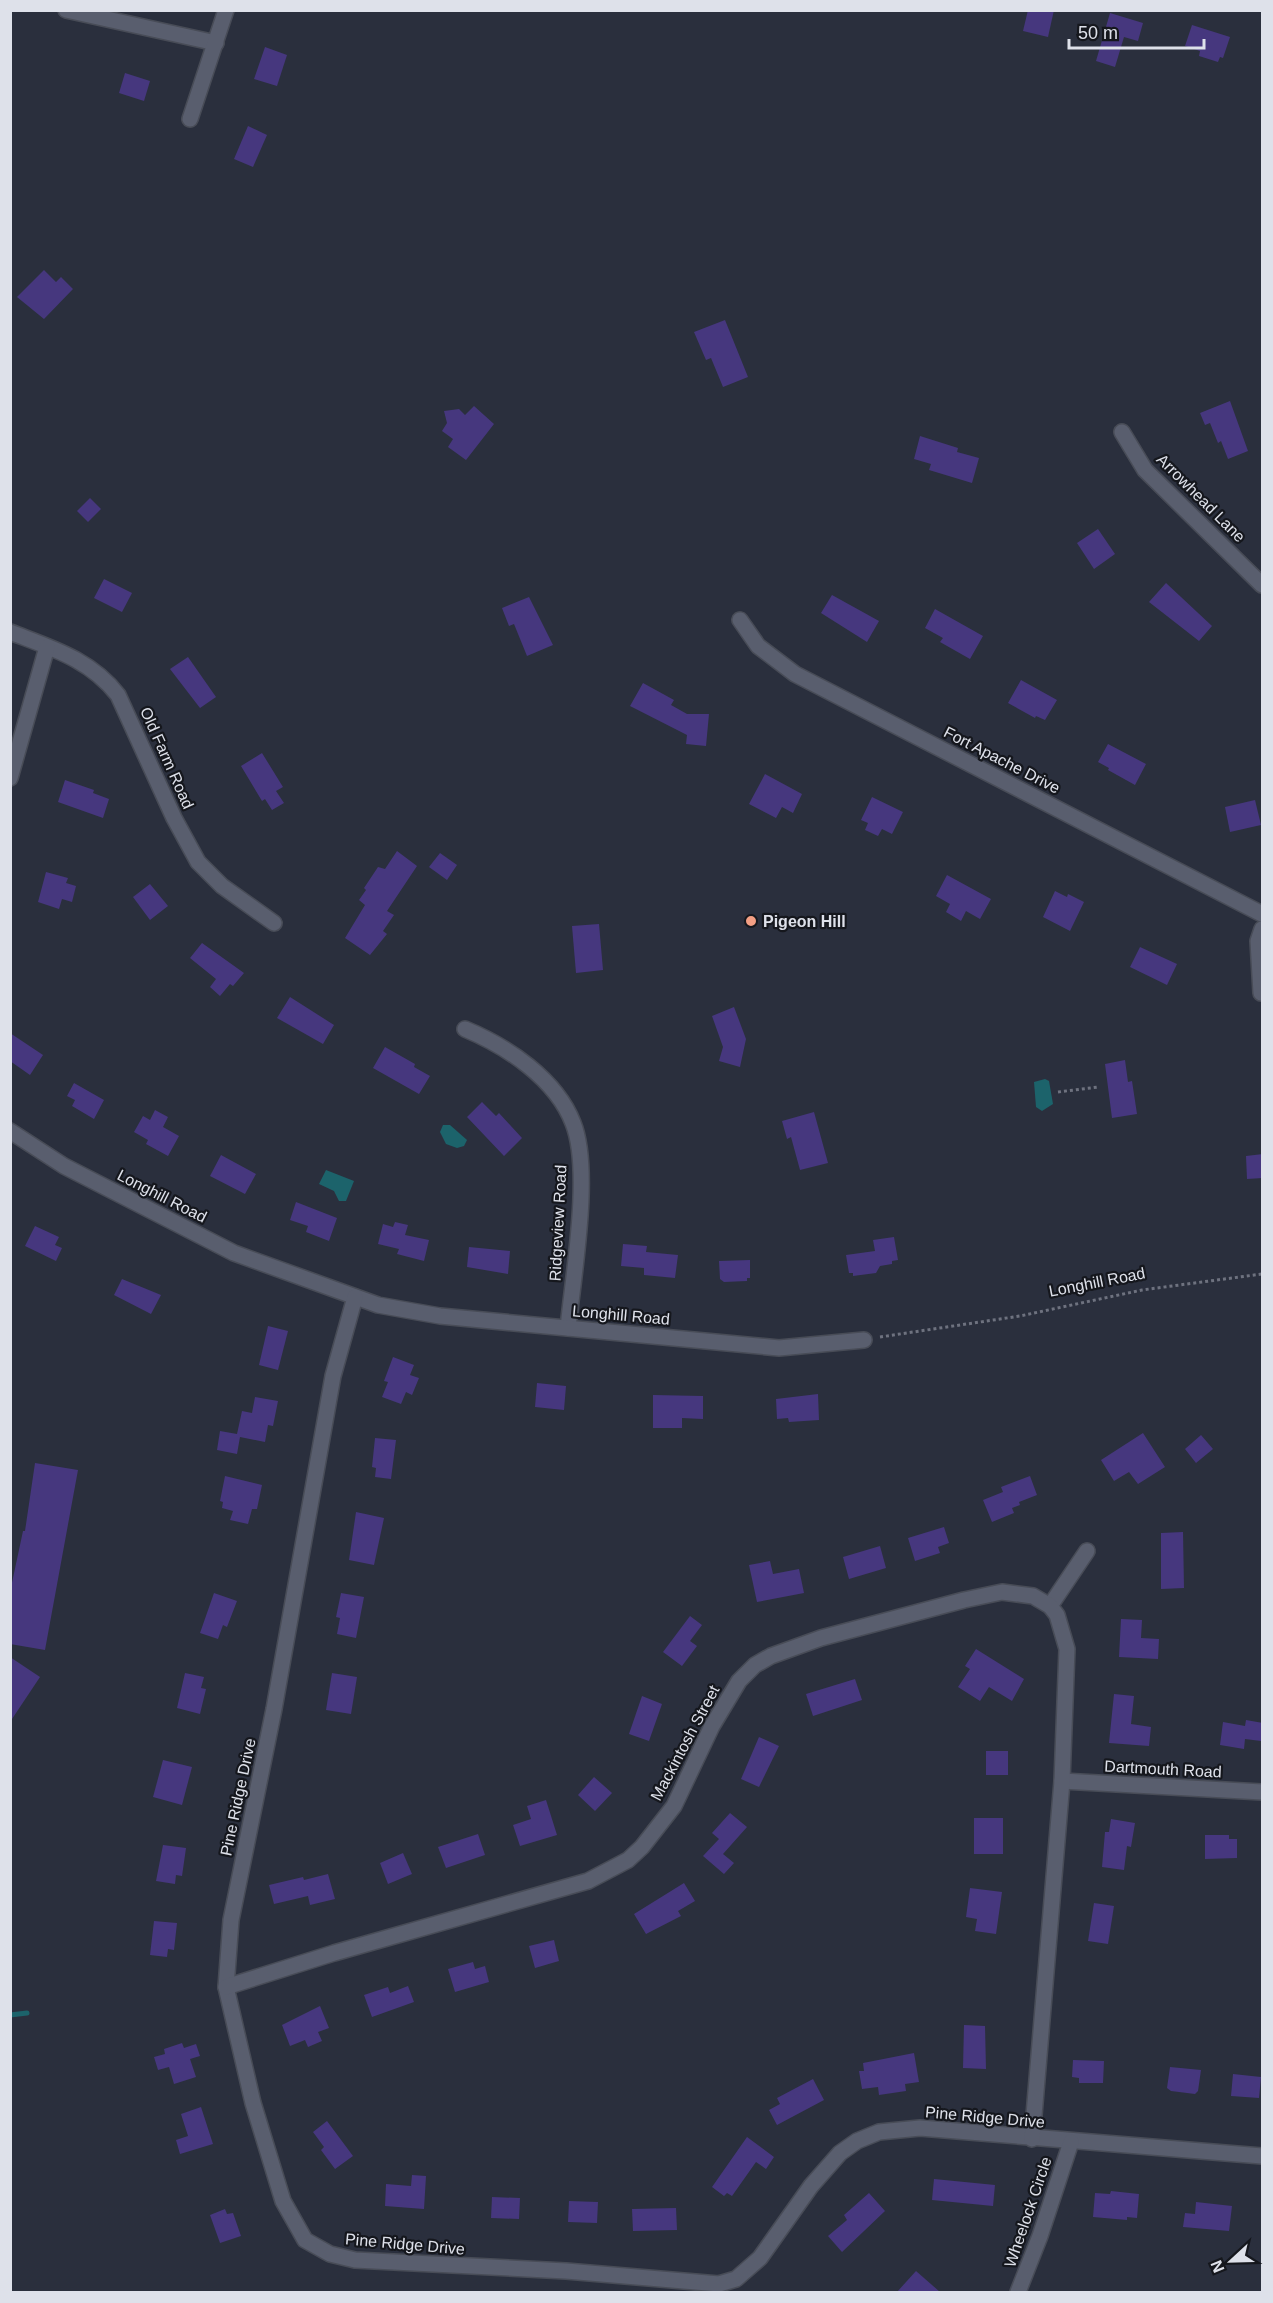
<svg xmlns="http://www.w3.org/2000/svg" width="1273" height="2303" font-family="Arial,sans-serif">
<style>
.water{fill:#1c636b}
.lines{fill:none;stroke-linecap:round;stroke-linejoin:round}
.stream{stroke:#1c636b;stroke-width:5}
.building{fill:#46377e}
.minor-casing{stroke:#484c57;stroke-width:18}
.path{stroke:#6e727f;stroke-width:3;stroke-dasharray:3 3;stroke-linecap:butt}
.minor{stroke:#595e6e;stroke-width:15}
.poi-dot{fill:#f39f84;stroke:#15171d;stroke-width:2}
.labels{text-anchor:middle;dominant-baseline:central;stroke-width:4.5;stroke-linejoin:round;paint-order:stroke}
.street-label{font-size:16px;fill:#dee1ea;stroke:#15171d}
.poi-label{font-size:16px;font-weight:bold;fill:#dee1ea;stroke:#15171d;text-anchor:start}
</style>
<rect width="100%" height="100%" fill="#2a2f3d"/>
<g class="water">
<path d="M1045,1079L1049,1081L1053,1104L1042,1111L1036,1107L1034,1082Z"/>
<path d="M443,1125H450L467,1140L464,1146L457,1148L446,1144L440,1132Z"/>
<path d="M326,1170L354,1181L346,1201H339L334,1191L319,1184Z"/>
</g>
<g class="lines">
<path class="stream" d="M10,2015L27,2013"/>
</g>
<g class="building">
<path d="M1028,10H1054L1048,37L1023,31Z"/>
<path d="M1110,13L1143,23L1138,41L1124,37L1115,67L1096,61Z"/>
<path d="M1192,25L1230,37L1223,58L1220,57L1218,62L1199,56L1200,51L1185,46Z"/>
<path d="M265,47L287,55L277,86L254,79Z"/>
<path d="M125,73L150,81L144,101L119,93Z"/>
<path d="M248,126L267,135L253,167L234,159Z"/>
<path d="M44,270L56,282L61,277L73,289L44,319L17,297Z"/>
<path d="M725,320L748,377L723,387L711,358L706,360L694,332Z"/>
<path d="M1230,401L1248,451L1228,459L1221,441L1218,443L1210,423L1205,425L1200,413Z"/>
<path d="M474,406L494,424L466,460L448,447L453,439L442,431L447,423L444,411L459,409L465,415Z"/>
<path d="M920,436L958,448L957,452L979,458L972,483L929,470L931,464L914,459Z"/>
<path d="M90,498L101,509L88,522L77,511Z"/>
<path d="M1098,529L1115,554L1094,569L1077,543Z"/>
<path d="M104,579L132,593L122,612L94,598Z"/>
<path d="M1166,583L1212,626L1199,641L1149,602Z"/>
<path d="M832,595L879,621L867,642L821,613Z"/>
<path d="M529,597L553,645L527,656L514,624L509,626L502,608Z"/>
<path d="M935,609L983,636L970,659L940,642L943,638L925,628Z"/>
<path d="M188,657L216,697L200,708L170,669Z"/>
<path d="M1021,680L1057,700L1045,720L1036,716L1035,718L1008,703Z"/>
<path d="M643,683L674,700L671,705L687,714H709L706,746L686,744L687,735L630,706Z"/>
<path d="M1108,744L1146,764L1135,785L1108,770L1109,768L1098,762Z"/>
<path d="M262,753L283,787L276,791L284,803L272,810L265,799L262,801L241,766Z"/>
<path d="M765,774L802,794L793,813L782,807L776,818L749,804Z"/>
<path d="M65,780L94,790L93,793L109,799L103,818L58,802Z"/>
<path d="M872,797L903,812L892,834L882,829L878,836L865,830L868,823L861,820Z"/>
<path d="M1255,800L1261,825L1230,832L1225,807Z"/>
<path d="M397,851L417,866L387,911L394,915L383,931L387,934L370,955L345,938L365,905L359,900L366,890L364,888L378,867L385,869Z"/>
<path d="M440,853L457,865L447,880L429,867Z"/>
<path d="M46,872L68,878L66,883L76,886L72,902L62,899L59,909L38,902Z"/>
<path d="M947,875L991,899L980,919L966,911L961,921L946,912L950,904L936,896Z"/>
<path d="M150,884L168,906L150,920L133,897Z"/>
<path d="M1055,891L1067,897L1068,894L1084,902L1070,931L1043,917Z"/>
<path d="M599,924L603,970L576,973L572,926Z"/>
<path d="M202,943L244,973L233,986L230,984L220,996L210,987L216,979L190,958Z"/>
<path d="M1140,947L1177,964L1167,985L1130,967Z"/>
<path d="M290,997L334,1025L323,1044L277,1018Z"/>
<path d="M734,1007L746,1039L740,1067L719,1061L723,1047L712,1016Z"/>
<path d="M10,1033L43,1055L30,1075L10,1061Z"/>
<path d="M385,1047L415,1064L414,1067L430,1076L419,1094L373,1068Z"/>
<path d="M1125,1060L1128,1082L1132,1081L1137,1114L1112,1118L1105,1064Z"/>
<path d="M74,1083L104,1100L94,1119L72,1106L75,1100L67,1096Z"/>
<path d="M482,1102L496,1116L499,1113L522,1138L504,1156L467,1117Z"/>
<path d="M155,1110L168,1117L163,1127L179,1136L168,1156L146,1144L148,1140L134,1132L143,1116L150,1120Z"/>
<path d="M814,1112L828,1163L800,1170L791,1137L787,1139L782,1121Z"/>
<path d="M1263,1154V1178L1247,1179L1246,1156Z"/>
<path d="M221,1155L256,1174L245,1194L210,1176Z"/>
<path d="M296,1202L337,1218L329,1241L306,1232L308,1226L290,1220Z"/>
<path d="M395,1222L408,1225L405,1235L429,1240L424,1261L397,1254L399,1249L378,1244L383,1224L393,1227Z"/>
<path d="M35,1226L59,1237L55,1245L62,1248L56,1261L25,1246Z"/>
<path d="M894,1237L898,1260L892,1261V1264L880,1266L876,1273L853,1276V1273H849L846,1255L875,1251L873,1240Z"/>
<path d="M623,1244L647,1246L646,1252L678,1255L675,1278L644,1275V1268L621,1266Z"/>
<path d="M469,1247L510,1251L508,1274L467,1267Z"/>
<path d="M750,1260V1278H747V1281L724,1282L720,1279L719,1261Z"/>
<path d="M122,1279L161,1295L151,1314L114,1295Z"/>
<path d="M268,1326L288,1331L278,1370L259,1365Z"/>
<path d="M393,1357L414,1365L410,1375L419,1378L412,1395L406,1392L401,1404L382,1397L388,1382L384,1381Z"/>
<path d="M537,1383L566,1386L564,1410L535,1407Z"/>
<path d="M818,1394L819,1420L789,1422L788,1418L777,1419L776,1399Z"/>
<path d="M653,1395L703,1396V1419L682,1418V1428H653Z"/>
<path d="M255,1397L278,1401L273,1426L268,1425L265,1442L240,1437L237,1454L217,1450L220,1431L237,1434L242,1411L252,1413Z"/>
<path d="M1143,1433L1165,1467L1138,1484L1129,1472L1114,1481L1101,1460Z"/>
<path d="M1201,1435L1213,1449L1196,1463L1185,1449Z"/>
<path d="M375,1438L396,1440L391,1479L375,1477L376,1468L372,1467Z"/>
<path d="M35,1463L78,1470L45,1650L10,1644V1592L23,1531H25Z"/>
<path d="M225,1476L262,1485L257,1509H252L248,1524L230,1520L233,1511L222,1508L223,1502L220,1501Z"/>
<path d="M1030,1476L1037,1495L1019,1502L1020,1505L1012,1508L1014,1513L992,1522L983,1500L1003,1492L1001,1487Z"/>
<path d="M356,1512L384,1518L374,1565L349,1560Z"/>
<path d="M944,1527L949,1543L938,1547L940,1553L915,1561L908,1538Z"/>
<path d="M1183,1532L1184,1588L1161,1589V1533Z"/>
<path d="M880,1546L886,1568L849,1579L843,1557Z"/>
<path d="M770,1561L773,1574L799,1569L804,1593L757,1602L749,1565Z"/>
<path d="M214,1593L237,1601L227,1627L223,1625L218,1639L200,1633Z"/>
<path d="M341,1593L364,1597L356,1638L337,1634L340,1618L336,1617Z"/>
<path d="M690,1616L702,1625L690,1641L697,1646L682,1666L663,1652Z"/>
<path d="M1121,1619L1142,1620L1141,1638L1159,1639L1158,1659L1119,1657Z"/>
<path d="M976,1649L1024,1679L1012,1701L989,1687L980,1701L958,1687L970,1669L965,1666Z"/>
<path d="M10,1657L40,1677L10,1722Z"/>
<path d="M185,1673L204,1677L201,1688L206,1689L200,1714L177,1708Z"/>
<path d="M332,1673L357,1677L351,1714L326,1710Z"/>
<path d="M855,1679L862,1700L813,1716L806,1694Z"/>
<path d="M1114,1694L1134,1696L1131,1724L1151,1727L1149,1746L1109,1743Z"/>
<path d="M642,1696L662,1704L649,1741L629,1734Z"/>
<path d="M1246,1720L1263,1723L1261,1741L1245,1739L1244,1749L1220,1745L1223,1722L1245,1726Z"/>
<path d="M759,1737L779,1746L759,1787L741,1779Z"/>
<rect x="986" y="1751" width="22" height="24"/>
<path d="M163,1760L192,1767L182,1805L153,1797Z"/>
<path d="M594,1777L612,1793L595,1811L578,1795Z"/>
<path d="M546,1800L557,1835L520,1846L513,1825L531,1819L527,1806Z"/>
<path d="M730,1813L747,1827L723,1854L734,1863L724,1874L703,1856L719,1839L712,1833Z"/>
<rect x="974" y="1818" width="29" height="36"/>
<path d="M1111,1819L1135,1823L1131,1847L1127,1846L1124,1870L1102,1867L1105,1832H1109Z"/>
<path d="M478,1834L485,1855L446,1868L438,1847Z"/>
<path d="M1205,1835H1229V1839H1237V1858L1205,1859Z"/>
<path d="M163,1845L186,1848L182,1876L176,1875L175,1884L156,1881Z"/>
<path d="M403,1853L412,1874L388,1884L380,1863Z"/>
<path d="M328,1874L335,1899L310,1905L308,1896L274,1904L269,1885L303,1877L304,1880Z"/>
<path d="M684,1883L695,1901L678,1911L681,1916L646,1934L634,1914Z"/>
<path d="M970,1888L1002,1892L996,1934L975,1931L977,1919L966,1917Z"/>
<path d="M1094,1903L1114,1906L1108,1944L1088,1941Z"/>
<path d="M154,1921L177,1923L174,1950L168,1949L167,1957L150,1955Z"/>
<path d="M554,1940L559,1961L535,1968L529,1946Z"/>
<path d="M473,1962L475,1969L485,1966L489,1982L455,1992L448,1969Z"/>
<path d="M408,1986L414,2002L372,2017L364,1995L388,1987L390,1993Z"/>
<path d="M320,2006L329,2028L318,2032L322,2041L308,2047L305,2040L290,2046L282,2025Z"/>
<path d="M964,2025L985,2026L986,2069L963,2068Z"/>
<path d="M182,2043L184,2048L196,2044L200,2056L190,2059L196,2077L174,2084L169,2067L158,2070L154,2057L165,2054L164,2049Z"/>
<path d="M914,2053L919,2082L905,2084L906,2091L879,2095L878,2087L862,2089L859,2071H864L863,2063Z"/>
<path d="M1073,2060L1104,2061L1103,2083H1079V2078L1072,2077Z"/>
<path d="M1170,2067L1201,2070L1198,2091L1195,2094L1171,2091L1167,2088Z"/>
<path d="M1233,2074L1261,2077L1259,2098L1231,2096Z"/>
<path d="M813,2079L824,2100L777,2125L769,2110L780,2104L777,2098Z"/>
<path d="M201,2107L213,2144L180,2154L176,2140L188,2136L181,2114Z"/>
<path d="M327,2121L353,2156L335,2169L321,2150L324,2147L313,2132Z"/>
<path d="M747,2137L774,2157L766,2169L756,2162L732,2196L727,2193L724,2196L712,2187Z"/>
<path d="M412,2175L426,2176L424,2209L385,2206L386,2184L411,2186Z"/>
<path d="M934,2179L995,2185L993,2206L932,2200Z"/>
<path d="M1111,2191L1139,2194L1137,2218L1127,2217V2220L1093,2217L1095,2193L1110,2194Z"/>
<path d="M869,2193L885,2211L842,2252L828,2236L847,2220L844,2215Z"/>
<path d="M492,2197L520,2198L519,2219L491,2218Z"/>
<path d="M569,2201L598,2202L597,2223L568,2222Z"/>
<path d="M1196,2202L1232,2206L1229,2231L1183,2227L1185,2213L1195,2214Z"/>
<path d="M676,2208L677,2230L633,2231L632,2209Z"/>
<path d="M225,2209L227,2214L233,2213L241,2236L220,2243L210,2215Z"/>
<path d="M916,2271L940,2292H897Z"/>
</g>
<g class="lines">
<g class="minor-casing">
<g id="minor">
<path d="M66,10L216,43"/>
<path d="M190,119L226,10"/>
<path d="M1122,432L1145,470L1262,585"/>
<path d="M740,620L758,646L795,674L1262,914"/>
<path d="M10,632C51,648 90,659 118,695L174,818L198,862L222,886L274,923"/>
<path d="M10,778L47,647"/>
<path d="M1261,993L1258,941L1262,929"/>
<path d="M465,1029C508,1047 556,1079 573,1123C592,1170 573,1276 568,1328"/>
<path d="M10,1131L64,1166L234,1253L378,1305L440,1316L779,1348L864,1340"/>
<path d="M355,1297L333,1376L274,1709L231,1920L226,1987L253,2103L283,2201L305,2240L330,2254L355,2260L566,2271L719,2284L736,2279L760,2258L811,2186L840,2153L857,2141L879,2132L920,2128L1262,2156"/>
<path d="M1050,1606L1087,1551"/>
<path d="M1062,1781L1262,1792"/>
<path d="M226,1987L334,1953L588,1881L628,1860L642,1847L674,1806L712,1726L739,1681L755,1665L771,1656L821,1638L964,1600L1002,1592L1033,1596L1050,1606L1057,1615L1067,1649L1062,1781L1032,2139"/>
<path d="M1018,2292L1040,2236L1071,2142"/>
</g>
</g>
<g class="path">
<path d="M1058,1092L1098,1087"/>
<path d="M880,1337L1020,1316L1142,1290L1262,1274"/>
</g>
<use href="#minor" class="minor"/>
</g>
<circle class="poi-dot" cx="751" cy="921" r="6"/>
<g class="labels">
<g class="street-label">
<text transform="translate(1201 498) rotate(45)">Arrowhead Lane</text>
<text transform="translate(167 758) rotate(66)">Old Farm Road</text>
<text transform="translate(1002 760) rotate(27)">Fort Apache Drive</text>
<text transform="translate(162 1196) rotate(27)">Longhill Road</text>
<text transform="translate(558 1223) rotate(-87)">Ridgeview Road</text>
<text transform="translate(1097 1282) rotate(-11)">Longhill Road</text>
<text transform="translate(621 1315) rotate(5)">Longhill Road</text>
<text transform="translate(685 1743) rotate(-62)">Mackintosh Street</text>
<text transform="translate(1163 1769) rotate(3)">Dartmouth Road</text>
<text transform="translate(238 1797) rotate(-78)">Pine Ridge Drive</text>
<text transform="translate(985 2117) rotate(5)">Pine Ridge Drive</text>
<text transform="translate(1028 2212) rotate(-71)">Wheelock Circle</text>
<text transform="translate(405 2244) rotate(5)">Pine Ridge Drive</text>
</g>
<g class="poi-label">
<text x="763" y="921">Pigeon Hill</text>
</g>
</g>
<rect width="1273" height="2303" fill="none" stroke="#dee1ea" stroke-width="24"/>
<g transform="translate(1231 2261) rotate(248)" stroke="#15171d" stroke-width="4.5" paint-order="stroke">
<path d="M0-4.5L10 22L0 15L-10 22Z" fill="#dee1ea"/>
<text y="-9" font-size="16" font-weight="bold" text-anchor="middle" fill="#dee1ea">N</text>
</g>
<path d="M1069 39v9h135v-9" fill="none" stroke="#dee1ea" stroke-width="3"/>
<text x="1078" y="39" font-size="18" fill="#dee1ea" stroke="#15171d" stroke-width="4.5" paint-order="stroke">50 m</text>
</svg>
